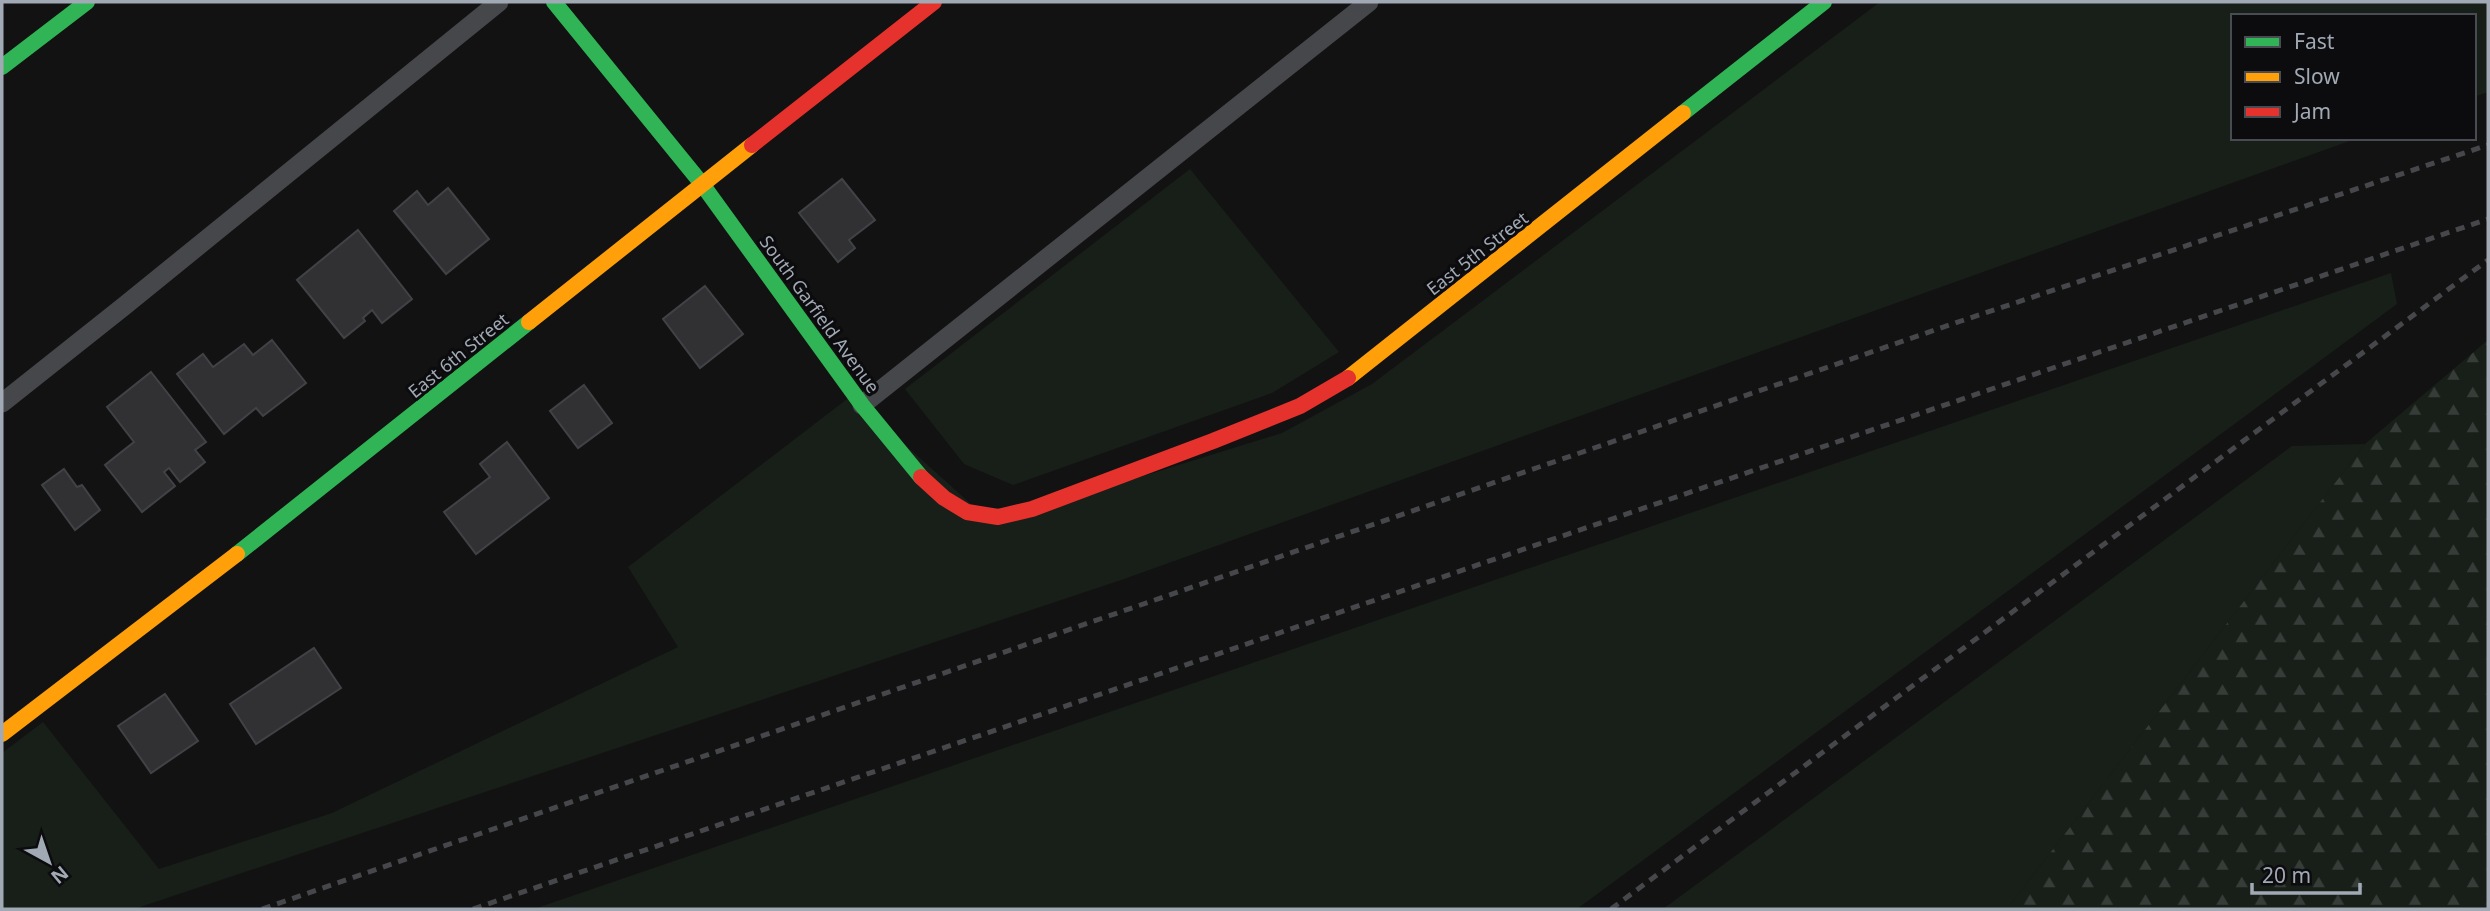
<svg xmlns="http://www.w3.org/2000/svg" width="2490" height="911" font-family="'Noto Sans',sans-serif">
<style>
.grass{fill:#181f19}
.forest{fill:url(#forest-firs)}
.building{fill:#313133;stroke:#404246;stroke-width:2}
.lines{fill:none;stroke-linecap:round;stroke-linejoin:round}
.lane{stroke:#46474b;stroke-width:19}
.fast{stroke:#30b455;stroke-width:16}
.slow{stroke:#ff9f0a;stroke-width:16}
.jam{stroke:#e5322d;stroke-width:16}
.rail{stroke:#46474a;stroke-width:5;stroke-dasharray:9 7;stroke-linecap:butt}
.labels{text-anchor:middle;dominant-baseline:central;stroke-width:6;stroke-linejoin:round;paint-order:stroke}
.street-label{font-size:18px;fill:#a1a9b5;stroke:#0c0c0e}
</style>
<defs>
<pattern id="forest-firs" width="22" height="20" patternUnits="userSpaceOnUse" patternTransform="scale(1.75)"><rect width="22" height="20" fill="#181f19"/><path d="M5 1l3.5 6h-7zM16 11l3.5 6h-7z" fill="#363d38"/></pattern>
</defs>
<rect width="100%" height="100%" fill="#121212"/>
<g class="grass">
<path d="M1880,2H2488V92L2474,97V16H2233V138H2358L1124,579L134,909H2V753L43,722L159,869L332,813L678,647L628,567L851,396L992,523L1282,433L1372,384Z"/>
<path d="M1190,169L1339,352L1272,393L1013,485L964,464L905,389Z"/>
<path d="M2391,273L2397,304L1577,909H534Z"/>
<path d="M2365,444L2007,909H1663L2292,446Z"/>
</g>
<path class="forest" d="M2488,340V909H2007L2365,444Z"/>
<g class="building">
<path d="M842,179L875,220L849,240L855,248L838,262L799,213Z"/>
<path d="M448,188L489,239L446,274L394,211L417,191L428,205Z"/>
<path d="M358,230L412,299L382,323L372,310L363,318L365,321L344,338L297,280Z"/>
<path d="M705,286L743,334L700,368L663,319Z"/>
<path d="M272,340L306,383L263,416L256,408L224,434L177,374L203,354L213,367L244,344L253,355Z"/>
<path d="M151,372L206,442L195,450L205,462L180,482L169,468L164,472L175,486L142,512L105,465L134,442L107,407Z"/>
<path d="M584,385L612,423L578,448L550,411Z"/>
<path d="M507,442L549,498L476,554L444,512L490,477L480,464Z"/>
<path d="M64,469L77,487L82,485L100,510L75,530L42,485Z"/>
<path d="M314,648L341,688L256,744L230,704Z"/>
<path d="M165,694L198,741L151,773L118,726Z"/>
</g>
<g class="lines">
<g class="lane">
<path d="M2,403L123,307L499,2"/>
<path d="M862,405L1369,2"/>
</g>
<g class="fast">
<path d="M554,2L702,184L862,405L921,477"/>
<path d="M2,67L87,2"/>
<path d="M1683,113L1824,2"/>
<path d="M237,554L529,322"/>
</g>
<g class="slow">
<path d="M529,322L752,145"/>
<path d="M1348,378L1683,113"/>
<path d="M2,734L237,554"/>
</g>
<g class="jam">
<path d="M752,145L934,2"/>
<path d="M921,477L944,498L967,512L998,517L1032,509L1213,441L1300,406L1348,378"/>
</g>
<g class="rail">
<path d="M262,909L1961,321L2488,145"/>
<path d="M473,909L2488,219"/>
<path d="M1611,909L2488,260"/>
</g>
</g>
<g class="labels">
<g class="street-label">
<text transform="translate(1477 253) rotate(-38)">East 5th Street</text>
<text transform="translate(820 314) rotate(54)">South Garfield Avenue</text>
<text transform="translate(458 355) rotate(-39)">East 6th Street</text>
</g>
</g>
<rect width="2490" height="911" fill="none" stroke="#a1a9b5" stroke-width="7"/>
<rect x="2231" y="14" width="245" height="126" fill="#0c0c0e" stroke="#484b51" stroke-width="2"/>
<rect x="2245" y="37" width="35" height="10" fill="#30b455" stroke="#484b51" stroke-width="2"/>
<text x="2294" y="49" font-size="21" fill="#a1a9b5">Fast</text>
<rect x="2245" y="72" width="35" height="10" fill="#ff9f0a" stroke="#484b51" stroke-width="2"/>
<text x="2294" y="84" font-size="21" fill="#a1a9b5">Slow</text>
<rect x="2245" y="107" width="35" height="10" fill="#e5322d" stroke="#484b51" stroke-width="2"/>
<text x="2294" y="119" font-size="21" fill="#a1a9b5">Jam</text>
<g transform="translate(49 862) rotate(140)" stroke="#0c0c0e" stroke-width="5" paint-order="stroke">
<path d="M0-5L12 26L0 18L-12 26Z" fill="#a1a9b5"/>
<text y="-10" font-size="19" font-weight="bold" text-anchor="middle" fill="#a1a9b5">N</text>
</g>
<path d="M2252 883v10h108v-10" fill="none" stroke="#a1a9b5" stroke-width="3.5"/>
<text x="2262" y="883" font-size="21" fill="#a1a9b5" stroke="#0c0c0e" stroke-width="5" paint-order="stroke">20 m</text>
</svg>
